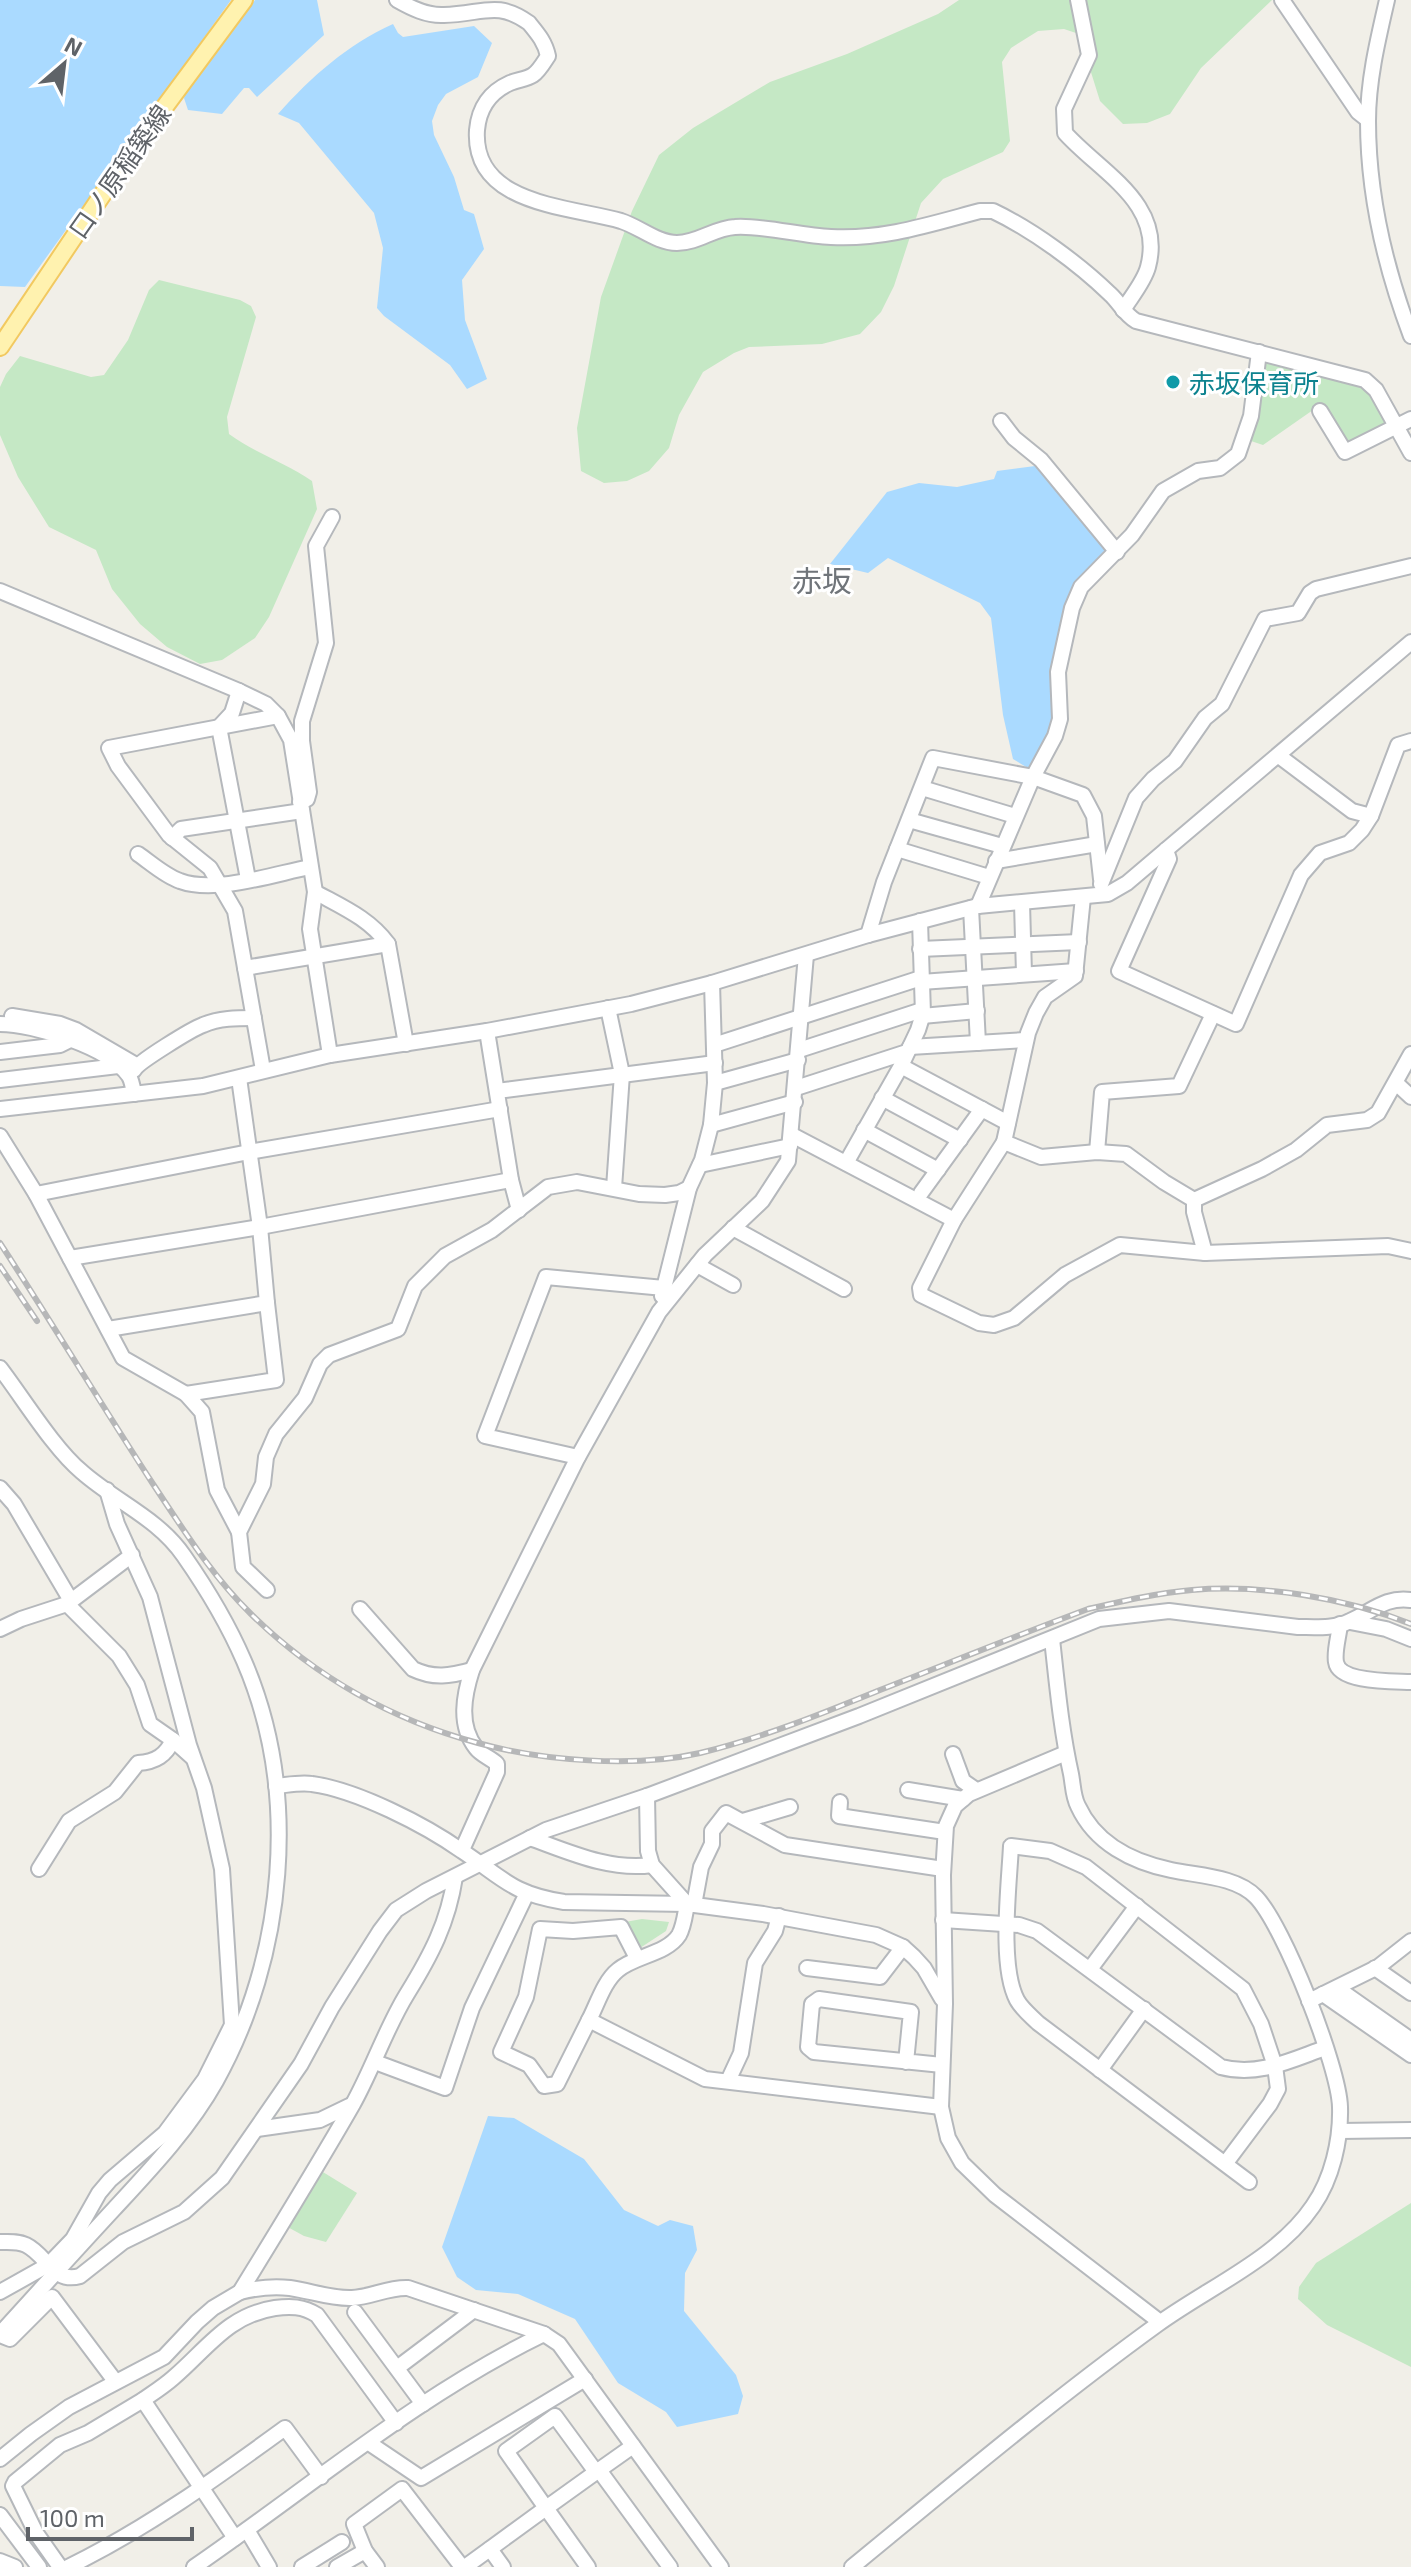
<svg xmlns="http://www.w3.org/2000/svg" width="1411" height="2567" font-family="'Exo 2','Noto Sans JP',sans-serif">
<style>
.green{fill:#c5e8c5}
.water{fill:#aadaff}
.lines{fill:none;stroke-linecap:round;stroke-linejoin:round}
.minor-casing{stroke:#b5b8bc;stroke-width:18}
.major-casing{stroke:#f2c960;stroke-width:20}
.minor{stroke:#fff;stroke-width:14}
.major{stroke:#fff2af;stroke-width:16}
.rail-casing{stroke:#b6b7b8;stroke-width:6}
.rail{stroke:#fff;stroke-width:3;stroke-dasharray:9;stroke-linecap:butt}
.culture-dot{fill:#0f9aa8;stroke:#fff;stroke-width:3}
.labels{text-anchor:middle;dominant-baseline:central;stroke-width:6;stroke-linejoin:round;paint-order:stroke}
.street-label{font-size:26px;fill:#5f6368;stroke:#fff}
.culture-label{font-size:26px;fill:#0d838f;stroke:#fff;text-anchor:start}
.quarter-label{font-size:30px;fill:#70757a;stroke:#fff}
</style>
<rect width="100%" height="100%" fill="#f1efe8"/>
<g class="green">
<path d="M959,0H1272L1201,68L1170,114L1147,123L1123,124L1100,101L1079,34L1064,29L1038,31L1011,48L1002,62L1010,141L1003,152L943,179L921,203L894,286L881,312L860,334L822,344L749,347L734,353L703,372L679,415L669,448L649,471L627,481L604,483L581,471L577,428L601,297L632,211L659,155L693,128L770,82L847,54L938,14Z"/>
<path d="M159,280L240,300L251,306L256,317L227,417L229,434C255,453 286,463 312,481L317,509L269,617L255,638L222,660L200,664L167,647L140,624L112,589L96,550L49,527L18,477L0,435V387L6,374L20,356L91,377L104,375L128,340L149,290Z"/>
<path d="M1263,358L1356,381L1372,391L1392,425L1347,448L1323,403L1263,445L1248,440Z"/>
<path d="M642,1919L669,1922L666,1931L640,1948L636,1946L625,1922Z"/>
<path d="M318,2169L357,2193L326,2242L304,2236L284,2225Z"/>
<path d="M1411,2203V2367L1327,2325L1298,2299L1299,2287L1316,2263Z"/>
</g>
<g class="water">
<path d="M0,0H231L25,287L0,286Z"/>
<path d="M255,0H317L324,35L257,97L249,88H244L222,114L188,110L184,98L187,89Z"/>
<path d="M393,24L398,33L403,37L474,26L492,43L478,77L446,94L438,105L432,121L434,135L454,177L464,210L474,214L484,249L462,280L465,320L487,379L467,389L450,365L384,316L377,308L383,248L374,213L299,123L278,114C312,76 347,45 393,24Z"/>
<path d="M1035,466L1106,549L1093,563L1095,566L1068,600L1051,674L1053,723L1050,737L1031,770L1013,759L1003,715L991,618L980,603L888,558L868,573L830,564L887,492L919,483L957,487L994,479L997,471Z"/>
<path d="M488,2116L514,2118L584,2159L624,2210L658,2226L670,2220L693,2226L697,2250L685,2273L684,2311L736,2375L743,2396L738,2414L677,2427L666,2412L618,2383L575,2319L518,2294L476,2290L457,2277L442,2247Z"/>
</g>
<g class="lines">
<g class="minor-casing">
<g id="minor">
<path d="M397,0C411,8 427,16 444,15C483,14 497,0 529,23C538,34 545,42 548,56C544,62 539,71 533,75C527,79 517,80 510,83C490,92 479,107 477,130C472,205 568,206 621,221C640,227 657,243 677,243C698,243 714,228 735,227C763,225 801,236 831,237C883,240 931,224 980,211H993C1033,230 1079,264 1110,294C1120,303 1124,314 1136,321L1365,380L1376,390L1411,453"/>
<path d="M1078,0L1089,55L1064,109L1065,133C1101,173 1165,203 1148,267C1144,282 1131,297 1123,310"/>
<path d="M1282,0L1358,112L1368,120"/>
<path d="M1387,0C1378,39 1368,80 1368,121C1368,194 1385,267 1411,336"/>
<path d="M1320,411L1345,452L1411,419"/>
<path d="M1001,421L1014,438L1041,460L1117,552"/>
<path d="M0,591L239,691L266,704L278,716L291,740L315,892L310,929L330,1055"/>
<path d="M239,691L232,713L219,727L248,879"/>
<path d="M1279,756L1352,811L1371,816"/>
<path d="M922,788L1015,816"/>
<path d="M300,802L307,799L309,792L302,741V721L326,643L316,546L332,517"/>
<path d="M909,820L1002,846"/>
<path d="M172,838L181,829L302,811"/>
<path d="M897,849L989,877"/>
<path d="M1166,850L1169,859L1119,971L1236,1024L1301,875L1320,853L1349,843L1362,830L1371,816L1398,745L1411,741"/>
<path d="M138,854C151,863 165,876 180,881C215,894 274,874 310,867"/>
<path d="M996,861L1097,844"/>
<path d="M1101,884L1136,798L1153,779L1175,761L1205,718L1222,704L1265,619L1298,613L1310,593L1316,589L1411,566"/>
<path d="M315,892C342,907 369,918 388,944"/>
<path d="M1083,897L1075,976L1045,997L1036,1013L1028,1033L1004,1142L954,1220L920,1288L921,1295L979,1323L994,1325L1014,1318L1065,1275L1120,1245L1205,1253L1388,1246L1411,1251"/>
<path d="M1022,903L1024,974"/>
<path d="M978,906L1033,777L1055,736L1060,719L1058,672L1072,608L1081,587L1132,535L1163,491L1198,471L1220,468L1238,454L1251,416L1259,352"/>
<path d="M971,908L978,1043"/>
<path d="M868,935L884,882L933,758L1033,777L1083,795L1094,816L1101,879"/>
<path d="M920,949L1079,942"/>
<path d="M245,968L388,944L406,1044"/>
<path d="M921,982L1076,971"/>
<path d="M608,1008L622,1074L614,1188"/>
<path d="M12,1016L60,1024L76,1030L136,1065"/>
<path d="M922,1016L977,1011"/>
<path d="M0,1024C34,1024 109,1047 129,1076C132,1081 133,1088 134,1094"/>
<path d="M487,1031L511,1180L519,1210"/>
<path d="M714,1045L921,978"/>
<path d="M910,1047L1026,1040"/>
<path d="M799,1050L922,1010"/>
<path d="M0,1052L60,1045L72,1039"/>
<path d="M901,1066L1008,1123"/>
<path d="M134,1070C138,1062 192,1029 203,1025C219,1018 237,1018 254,1018"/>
<path d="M263,1070L235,911L210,868L169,835L118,766L109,748L278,716"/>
<path d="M0,1080L118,1066"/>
<path d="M715,1083L798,1060"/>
<path d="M1396,1083L1411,1097"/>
<path d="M796,1088L907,1052"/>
<path d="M497,1091L715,1063"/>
<path d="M882,1098L960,1140"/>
<path d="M0,1109L203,1086L330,1055L487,1031L631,1004L712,983L868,935L978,906L1108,894L1127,883L1411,642"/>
<path d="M711,1125L795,1102"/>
<path d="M864,1130L938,1170"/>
<path d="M792,1135L954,1220"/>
<path d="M0,1136L36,1194L123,1358L186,1394L202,1412L217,1490L239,1532"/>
<path d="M1004,1142L1041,1157L1097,1152L1126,1154L1164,1182L1194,1200"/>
<path d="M1097,1152L1102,1092L1179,1086L1213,1014"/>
<path d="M846,1163L901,1066L918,1030L923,1014L920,921"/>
<path d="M700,1165L790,1146"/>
<path d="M921,1193L982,1109"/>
<path d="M36,1194L249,1152L500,1109"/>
<path d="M1194,1200L1262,1169L1296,1150L1327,1125L1367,1120L1378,1113L1411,1054"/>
<path d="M1194,1200V1212L1205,1253"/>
<path d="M733,1228L844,1289"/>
<path d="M70,1258L260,1227L511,1180"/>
<path d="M697,1265L733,1285"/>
<path d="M662,1296L689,1188L702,1160L711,1125L715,1083L712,983"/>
<path d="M108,1329L267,1303L260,1227L239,1078"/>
<path d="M0,1368C23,1398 54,1449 82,1472C116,1502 158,1518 184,1556C207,1589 228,1624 244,1661C301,1793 285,1957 216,2081C189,2129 151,2169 114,2209C76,2250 38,2292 0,2334"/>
<path d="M186,1394L276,1380L267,1303"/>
<path d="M578,1457L485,1436L546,1277L664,1288"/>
<path d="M0,1488L14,1504L70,1599"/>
<path d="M267,1590L243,1567L239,1532L263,1484L266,1457L276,1434L305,1398L320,1364L329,1355L398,1329L415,1286L445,1256L492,1230L548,1187L577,1182L639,1194L665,1195L679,1193L689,1188"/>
<path d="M67,1604L119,1656L137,1685L150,1724L173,1740L192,1757"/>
<path d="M360,1609L413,1669C434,1679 450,1676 472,1670"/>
<path d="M1350,1622L1386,1629L1411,1639"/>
<path d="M1340,1624C1339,1636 1334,1651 1336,1662C1339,1683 1394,1681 1411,1682"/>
<path d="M0,1629L21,1619L67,1604L132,1555"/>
<path d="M1066,1753L969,1794L955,1806L946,1826L943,1875L945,2004L941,2107L948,2138L962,2163L995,2195L1160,2322"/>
<path d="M953,1754L963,1781L976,1790"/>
<path d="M276,1786C287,1785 301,1782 312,1784C357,1790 425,1825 462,1851C503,1878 512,1894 564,1902L687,1904L763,1914L876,1935L903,1947L914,1957L924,1968L942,1999"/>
<path d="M908,1790L963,1799"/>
<path d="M647,1796L648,1851L652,1865L687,1904C685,1914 684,1926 679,1935C667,1954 634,1956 618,1970C604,1981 597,2005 589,2020L705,2079L941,2107"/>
<path d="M840,1802L839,1816L945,1832"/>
<path d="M743,1821L790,1807"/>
<path d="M530,1838C569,1852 610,1871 652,1865"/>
<path d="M462,1850L497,1772V1764C491,1758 481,1755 476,1748C458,1725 464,1695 472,1670L578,1457L659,1312L705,1255L762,1201L788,1161L806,955"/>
<path d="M39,1869L69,1821L115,1792L138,1763C156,1762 166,1755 173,1740"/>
<path d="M694,1905L701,1867L712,1844V1831L726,1813L785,1845L943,1869"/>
<path d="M943,1920L1019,1925L1037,1931L1221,2067C1258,2077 1291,2060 1325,2048"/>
<path d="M807,1968L880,1977L903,1947"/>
<path d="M1375,1968L1411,1993"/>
<path d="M1090,1969L1137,1906"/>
<path d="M1337,1988L1411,2040"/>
<path d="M1323,1994L1411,2055"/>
<path d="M1309,2001L1378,1967L1411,1941"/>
<path d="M589,2020L557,2084L544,2086L529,2065L501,2052L526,1997L540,1929L573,1931L621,1927L637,1958"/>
<path d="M375,2062L445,2088L472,2008L527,1893"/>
<path d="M906,2062L911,2012L819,1999L812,2004L808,2047L814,2052L942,2065"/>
<path d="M1100,2070L1144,2009"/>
<path d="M728,2081L741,2053L755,1963L775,1931L779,1916"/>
<path d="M257,2129L320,2120L349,2106"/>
<path d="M1340,2131L1411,2130"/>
<path d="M1225,2164L1270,2104L1278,2089L1275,2066L1261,2024L1243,1989L1086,1867L1050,1851L1011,1846C1009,1886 999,1966 1017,2000C1022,2009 1031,2016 1038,2023L1225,2164L1249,2182"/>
<path d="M0,2242C9,2242 18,2241 26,2245C47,2255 53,2284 80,2276L123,2242L184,2212L222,2178L301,2064L332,2007L380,1931L396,1910L426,1891L546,1830L647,1796L859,1716L1099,1619L1169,1611L1298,1627C1314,1627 1335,1629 1350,1621C1371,1612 1386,1596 1411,1600"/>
<path d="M0,2292L48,2265L73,2239L99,2193L110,2180L165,2133L205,2079L232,2025L222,1869L204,1788L189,1745L150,1597L117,1524L107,1490"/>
<path d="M240,2292C256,2288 273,2286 290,2288C311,2291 331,2299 352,2298C372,2297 388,2287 408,2288L544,2334"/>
<path d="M355,2312L423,2404"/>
<path d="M0,2335L10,2339L52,2297L115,2381"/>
<path d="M397,2368L474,2310"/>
<path d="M143,2400C153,2393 164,2386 173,2378C207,2349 228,2315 275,2308C290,2306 303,2306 317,2315L396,2423"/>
<path d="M369,2443L421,2478L585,2379"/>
<path d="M633,2446L599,2470L670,2567"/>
<path d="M0,2459L31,2434L69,2407L164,2357L197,2322L213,2308L240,2292C278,2230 317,2167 353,2104C373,2068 386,2028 407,1994C431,1955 448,1923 455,1877"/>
<path d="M0,2515L39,2567"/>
<path d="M247,2530L269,2567"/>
<path d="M490,2549L503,2567"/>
<path d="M0,2561L15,2567"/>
<path d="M60,2567L36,2533L13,2486L15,2482L60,2445L88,2433L143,2400L235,2538"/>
<path d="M68,2567C146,2529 215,2479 285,2428L321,2477"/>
<path d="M194,2567C309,2488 418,2395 544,2334L559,2344L721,2567"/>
<path d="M302,2567L342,2542"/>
<path d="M337,2567L365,2551"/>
<path d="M377,2567L365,2551L354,2524L402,2489L462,2567"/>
<path d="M465,2567L546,2508L506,2451L555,2416L596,2472"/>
<path d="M588,2567L546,2508L599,2470"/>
<path d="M852,2567C953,2484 1053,2400 1158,2324C1209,2287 1278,2258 1313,2206C1332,2179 1341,2140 1340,2107C1339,2067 1284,1926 1256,1897C1236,1876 1198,1876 1171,1870C1132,1862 1095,1843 1078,1806C1073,1797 1073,1784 1071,1774C1061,1729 1057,1684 1052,1639"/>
</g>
</g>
<g class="major-casing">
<path id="major" d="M0,347L129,155L244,0"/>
</g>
<use href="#minor" class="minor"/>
<use href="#major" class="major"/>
<g class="rail-casing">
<g id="rail">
<path d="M0,1243C52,1323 101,1404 153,1484C183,1529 212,1576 251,1614C314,1676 392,1720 478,1743C542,1761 635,1768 700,1753C762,1738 821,1714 880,1690C949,1663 1018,1635 1088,1609C1123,1601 1157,1593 1192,1590C1262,1584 1346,1598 1411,1624"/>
<path d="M0,1266L37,1321"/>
</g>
</g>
<use href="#rail" class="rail"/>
</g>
<circle class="culture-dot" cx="1173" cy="382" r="8"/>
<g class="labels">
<g class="street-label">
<text transform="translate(119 171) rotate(-55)">口ノ原稲築線</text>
</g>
<g class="culture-label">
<text x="1189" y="382">赤坂保育所</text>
</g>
<g class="quarter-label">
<text x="822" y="580">赤坂</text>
</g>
</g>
<g transform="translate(64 64) rotate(28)" stroke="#ffffff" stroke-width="6" paint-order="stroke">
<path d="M0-6L14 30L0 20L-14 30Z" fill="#5f6368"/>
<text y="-12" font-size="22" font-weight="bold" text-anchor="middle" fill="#5f6368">N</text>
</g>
<path d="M28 2527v12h164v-12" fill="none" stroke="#5f6368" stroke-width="4"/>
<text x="40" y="2527" font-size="24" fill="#5f6368" stroke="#ffffff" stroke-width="6" paint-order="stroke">100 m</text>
</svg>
